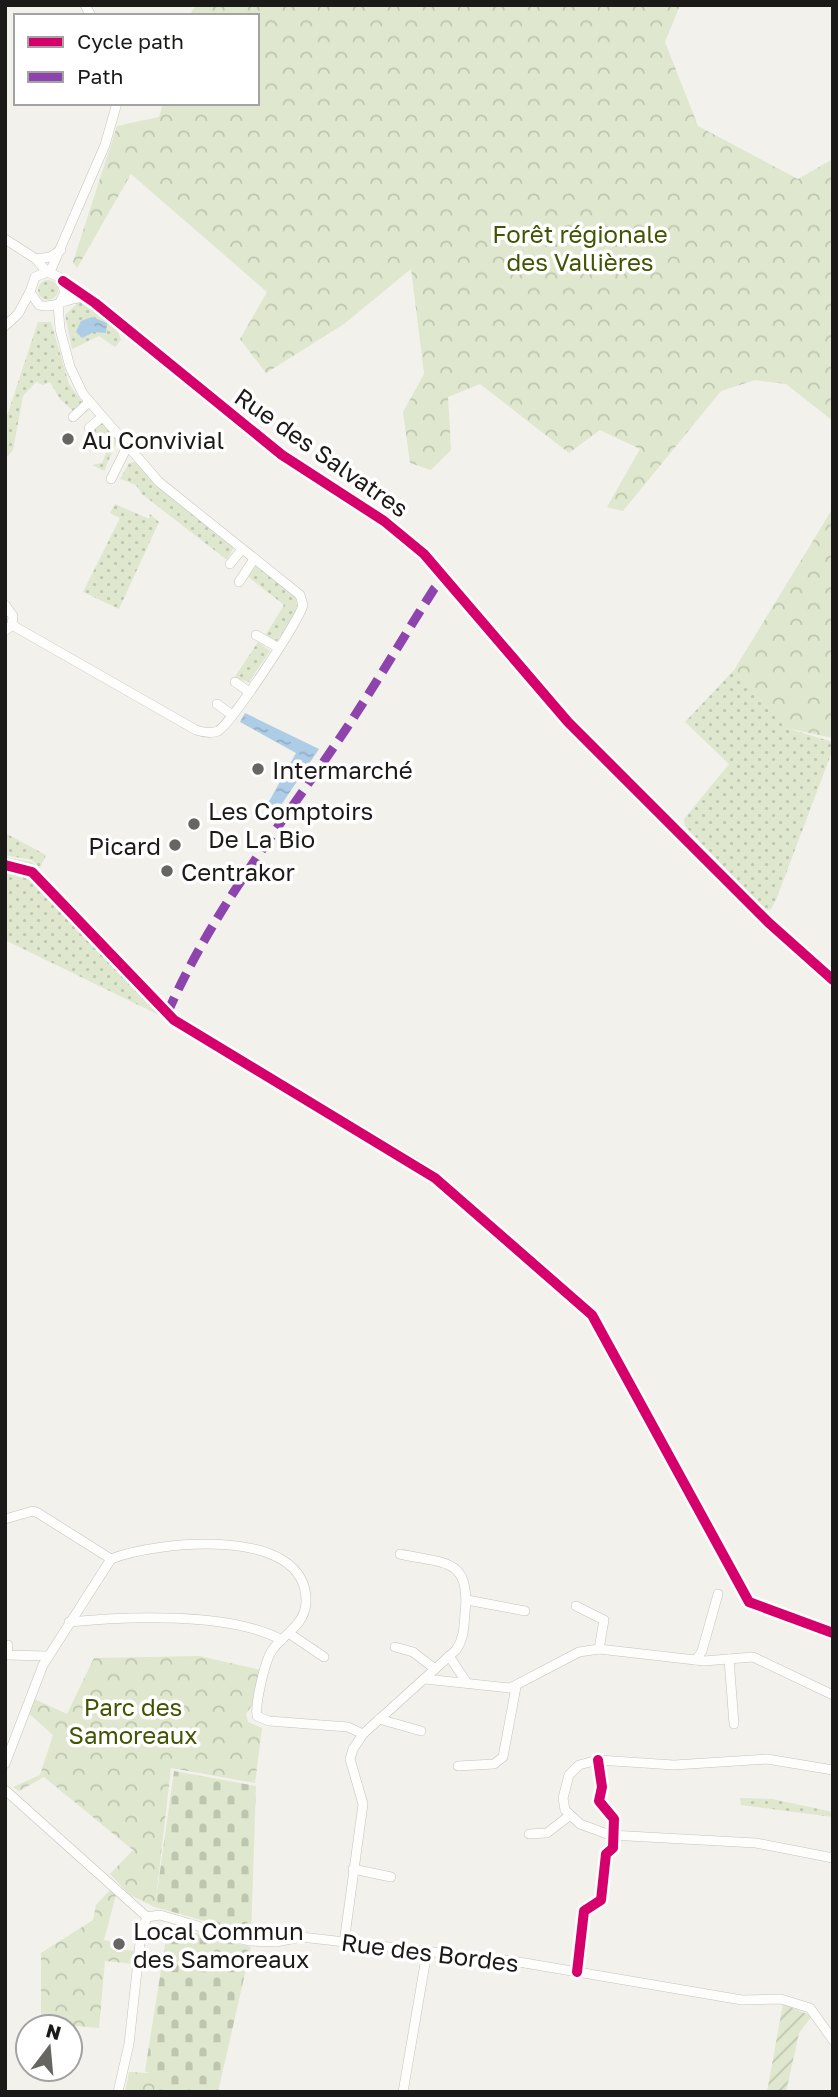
<svg xmlns="http://www.w3.org/2000/svg" width="838" height="2097" font-family="'Golos Text',sans-serif">
<style>
.grass{fill:url(#grass-dots)}
.forest{fill:url(#forest-crowns)}
.cemetery{fill:url(#cemetery-stones)}
.garden{fill:url(#garden-furrows)}
.water{fill:url(#water-ripples)}
.lines{fill:none;stroke-linecap:round;stroke-linejoin:round}
.minor-casing{stroke:#c4c3bf;stroke-width:10}
.minor{stroke:#fdfdfc;stroke-width:9}
.quiet{stroke:#8e44ad;stroke-width:9;stroke-dasharray:18 9;stroke-linecap:butt}
.cycleway-casing{stroke:#fff;stroke-width:15}
.cycleway{stroke:#d6006c;stroke-width:10}
.poi-dot{fill:#666562;stroke:#fff;stroke-width:2.5}
.labels{text-anchor:middle;dominant-baseline:central;stroke-width:7;stroke-linejoin:round;paint-order:stroke}
.park-label{font-size:24px;fill:#405402;stroke:#fff}
.poi-label{font-size:24px;fill:#1b1a18;stroke:#fff;text-anchor:start}
.street-label{font-size:24px;fill:#1b1a18;stroke:#fff}
</style>
<defs>
<pattern id="grass-dots" width="8" height="8" patternUnits="userSpaceOnUse" patternTransform="scale(1.75)"><rect width="8" height="8" fill="#dfe7ce"/><path d="M2 2h.1M6 6h.1" fill="none" stroke="#bfc6b0" stroke-width="1.8" stroke-linecap="round"/></pattern>
<pattern id="forest-crowns" width="20" height="18" patternUnits="userSpaceOnUse" patternTransform="scale(1.75)"><rect width="20" height="18" fill="#dfe7ce"/><path d="M2 6a3 3 0 1 1 6 0M12 15a3 3 0 1 1 6 0" fill="none" stroke="#bfc6b0"/></pattern>
<pattern id="cemetery-stones" width="16" height="16" patternUnits="userSpaceOnUse" patternTransform="scale(1.75)"><rect width="16" height="16" fill="#dfe7ce"/><path d="M2 7V4a2 2 0 0 1 4 0v3zM10 15v-3a2 2 0 0 1 4 0v3z" fill="#bfc6b0"/></pattern>
<pattern id="garden-furrows" width="10" height="10" patternUnits="userSpaceOnUse" patternTransform="scale(1.75)"><rect width="10" height="10" fill="#dfe7ce"/><path d="M-1 1l2-2M0 10L10 0M9 11l2-2" fill="none" stroke="#bfc6b0"/></pattern>
<pattern id="water-ripples" width="26" height="14" patternUnits="userSpaceOnUse" patternTransform="scale(1.75)"><rect width="26" height="14" fill="#adcce5"/><path d="M2 4q2-2 4 0t4 0M15 11q2-2 4 0t4 0" fill="none" stroke="#94afc4"/></pattern>
</defs>
<rect width="100%" height="100%" fill="#f2f1ec"/>
<g class="grass">
<circle cx="48" cy="290" r="10"/>
<path d="M76,301C96,301 116,322 121,340L115,347L99,336L72,349L65,315L76,305Z"/>
<path d="M38,322H51L69,384L82,402L73,411L60,399L50,382L43,385L36,382L23,396L13,450L5,459V422Z"/>
<path d="M101,422L117,441L104,471L92,465L102,463L107,451L89,432Z"/>
<path d="M135,462L164,491L234,547L227,560L142,494L136,485L120,479L129,463Z"/>
<path d="M115,504L149,519L150,514L159,522L119,609L83,592L120,518L110,513Z"/>
<path d="M256,564L294,593C303,613 287,627 276,642L265,636L284,605L247,576Z"/>
<path d="M258,642L270,651L249,682L234,678Z"/>
<path d="M734,670L786,728L833,742V749L776,900L771,909L766,911L685,826L684,819L729,764L685,722Z"/>
<path d="M5,833L46,855L40,868L32,860L5,855Z"/>
<path d="M5,857L32,862L160,996L166,1004L165,1018L5,940Z"/>
<path d="M176,1014L434,1168L601,1317L750,1591L742,1592L592,1315L435,1178L174,1020Z"/>
<path d="M749,1602L833,1634V1641L757,1612Z"/>
<path d="M740,1798L772,1799L833,1812V1817L741,1805Z"/>
</g>
<g class="forest">
<path d="M196,5H680L665,42L698,126L798,179L833,159V421L786,384L755,380L721,391L623,511L607,507L640,449L600,430L569,453L480,384L448,397L451,450L431,470L410,463L403,412L424,374L411,269L344,324L266,373L240,339L267,292L131,174L77,268L73,262L117,126L159,117L163,103H257V16H189Z"/>
<path d="M833,508V738L786,728L734,670Z"/>
<path d="M199,1656L261,1670L255,1701L246,1714L248,1722L262,1728L255,1783L171,1768L155,1907L130,1895L110,1874L133,1850L44,1777L19,1791L13,1787L40,1775L53,1735L26,1711L32,1698L67,1714L94,1658Z"/>
<path d="M110,1890L116,1895L104,1940L110,1941V1948L135,1951L134,1964L105,1961L99,2028L41,2023V1953L93,1920L96,1905Z"/>
<path d="M129,2072L148,2073L157,2078L154,2092H125Z"/>
</g>
<g class="cemetery">
<path d="M174,1771L256,1786L251,1934L155,1907Z"/>
<path d="M168,1926L251,1947L218,2092H154L156,2078L145,2071Z"/>
</g>
<path class="garden" d="M783,2004L812,2016L799,2033L786,2092H767Z"/>
<g class="water">
<path d="M92,317L107,323L106,333L94,332L82,338L76,332L81,321Z"/>
<path d="M245,713L319,749L277,811L267,805L296,753L240,722Z"/>
</g>
<g class="lines">
<g class="minor-casing">
<g id="minor">
<path d="M85,5L91,16"/>
<path d="M5,239L36,259L47,272"/>
<path d="M36,259L50,257L61,250"/>
<path d="M50,272L105,145L117,103"/>
<path d="M63,281L95,303L282,455L384,521L424,554L568,722L769,923L833,980"/>
<path d="M60,302L65,292L59,277L47,272L35,277L30,292L39,305C56,310 68,295 86,298"/>
<path d="M5,326L18,314L30,292"/>
<path d="M73,417L89,402"/>
<path d="M89,428L102,417"/>
<path d="M111,479L127,447"/>
<path d="M230,564L242,549"/>
<path d="M239,582L254,559"/>
<path d="M5,605L13,616L12,625L5,631"/>
<path d="M12,625L196,730C202,732 211,734 218,731C231,724 299,621 303,605L300,595L159,482L83,394L70,367L60,329L58,304"/>
<path d="M256,635L279,648"/>
<path d="M235,682L248,691"/>
<path d="M217,704L232,715"/>
<path d="M5,1519L33,1511L38,1513L111,1559"/>
<path d="M111,1559C157,1541 308,1525 306,1602C305,1625 285,1633 273,1649C265,1659 255,1704 257,1716L269,1721L348,1727L363,1734"/>
<path d="M467,1600L525,1611"/>
<path d="M576,1606L604,1620L599,1649"/>
<path d="M69,1622C128,1616 230,1612 282,1640"/>
<path d="M290,1634L324,1657"/>
<path d="M8,1645L7,1655L48,1656"/>
<path d="M395,1647L413,1652L435,1669"/>
<path d="M449,1656L467,1683"/>
<path d="M729,1659L734,1724"/>
<path d="M696,1660L702,1651L718,1594"/>
<path d="M425,1679L510,1688L579,1652L599,1649L704,1661L753,1657L833,1695"/>
<path d="M379,1719L421,1731"/>
<path d="M5,1764L43,1665L111,1559"/>
<path d="M458,1766L494,1764L503,1757L516,1687"/>
<path d="M833,1770L767,1759L674,1765L598,1760L579,1765L569,1775L563,1798L565,1810L580,1824L610,1835L756,1843L833,1858"/>
<path d="M5,1790L147,1917"/>
<path d="M529,1834L547,1833L569,1816"/>
<path d="M353,1869L391,1877"/>
<path d="M147,1917L160,1915L249,1941L276,1942L301,1937L513,1961L742,2000L781,1999L810,2008L833,2040"/>
<path d="M344,1943L363,1804L350,1759L353,1749L363,1734L456,1650C464,1639 464,1626 465,1613C471,1557 444,1564 400,1554"/>
<path d="M118,2092L129,2044L141,1934L147,1917"/>
<path d="M403,2092L427,1952"/>
</g>
</g>
<use href="#minor" class="minor"/>
<path class="quiet" d="M167,1014C214,906 287,818 352,720C380,677 406,633 434,589L446,577"/>
<g class="cycleway-casing">
<g id="cycleway">
<path d="M63,281L95,303L282,455L384,521L424,554L568,722L769,923L833,980"/>
<path d="M5,865L32,872L174,1020L435,1178L592,1315L749,1602L833,1633"/>
<path d="M577,1972L584,1911L601,1900L606,1854L613,1848L614,1819L599,1801L602,1787L598,1760"/>
</g>
</g>
<use href="#cycleway" class="cycleway"/>
</g>
<g class="poi-dot">
<circle cx="68" cy="439" r="7"/>
<circle cx="258" cy="769" r="7"/>
<circle cx="194" cy="824" r="7"/>
<circle cx="175" cy="845" r="7"/>
<circle cx="167" cy="871" r="7"/>
<circle cx="119" cy="1944" r="7"/>
</g>
<g class="labels">
<g class="park-label">
<text x="580" y="233">Forêt régionale<tspan x="580" dy="28">des Vallières</tspan></text>
<text x="133" y="1706">Parc des<tspan x="133" dy="28">Samoreaux</tspan></text>
</g>
<g class="poi-label">
<text x="82" y="439">Au Convivial</text>
<text x="272" y="769">Intermarché</text>
<text x="208" y="810">Les Comptoirs<tspan x="208" dy="28">De La Bio</tspan></text>
<text x="161" y="845" text-anchor="end">Picard</text>
<text x="181" y="871">Centrakor</text>
<text x="133" y="1930">Local Commun<tspan x="133" dy="28">des Samoreaux</tspan></text>
</g>
<g class="street-label">
<text transform="translate(322 452) rotate(35)">Rue des Salvatres</text>
<text transform="translate(430 1952) rotate(7)">Rue des Bordes</text>
</g>
</g>
<rect width="838" height="2097" fill="none" stroke="#1b1a18" stroke-width="14"/>
<rect x="14" y="14" width="245" height="91" fill="#ffffff" stroke="#a4a3a3" stroke-width="2"/>
<rect x="28" y="37" width="35" height="10" fill="#d6006c" stroke="#a4a3a3" stroke-width="2"/>
<text x="77" y="49" font-size="21" fill="#1b1a18">Cycle path</text>
<rect x="28" y="72" width="35" height="10" fill="#8e44ad" stroke="#a4a3a3" stroke-width="2"/>
<text x="77" y="84" font-size="21" fill="#1b1a18">Path</text>
<g transform="translate(49 2048) rotate(16)"><circle r="33" fill="#ffffff" stroke="#a4a3a3" stroke-width="2"/>
<path d="M0-5L12 26L0 18L-12 26Z" fill="#666562"/>
<text y="-10" font-size="19" font-weight="bold" text-anchor="middle" fill="#1b1a18">N</text>
</g>
</svg>
